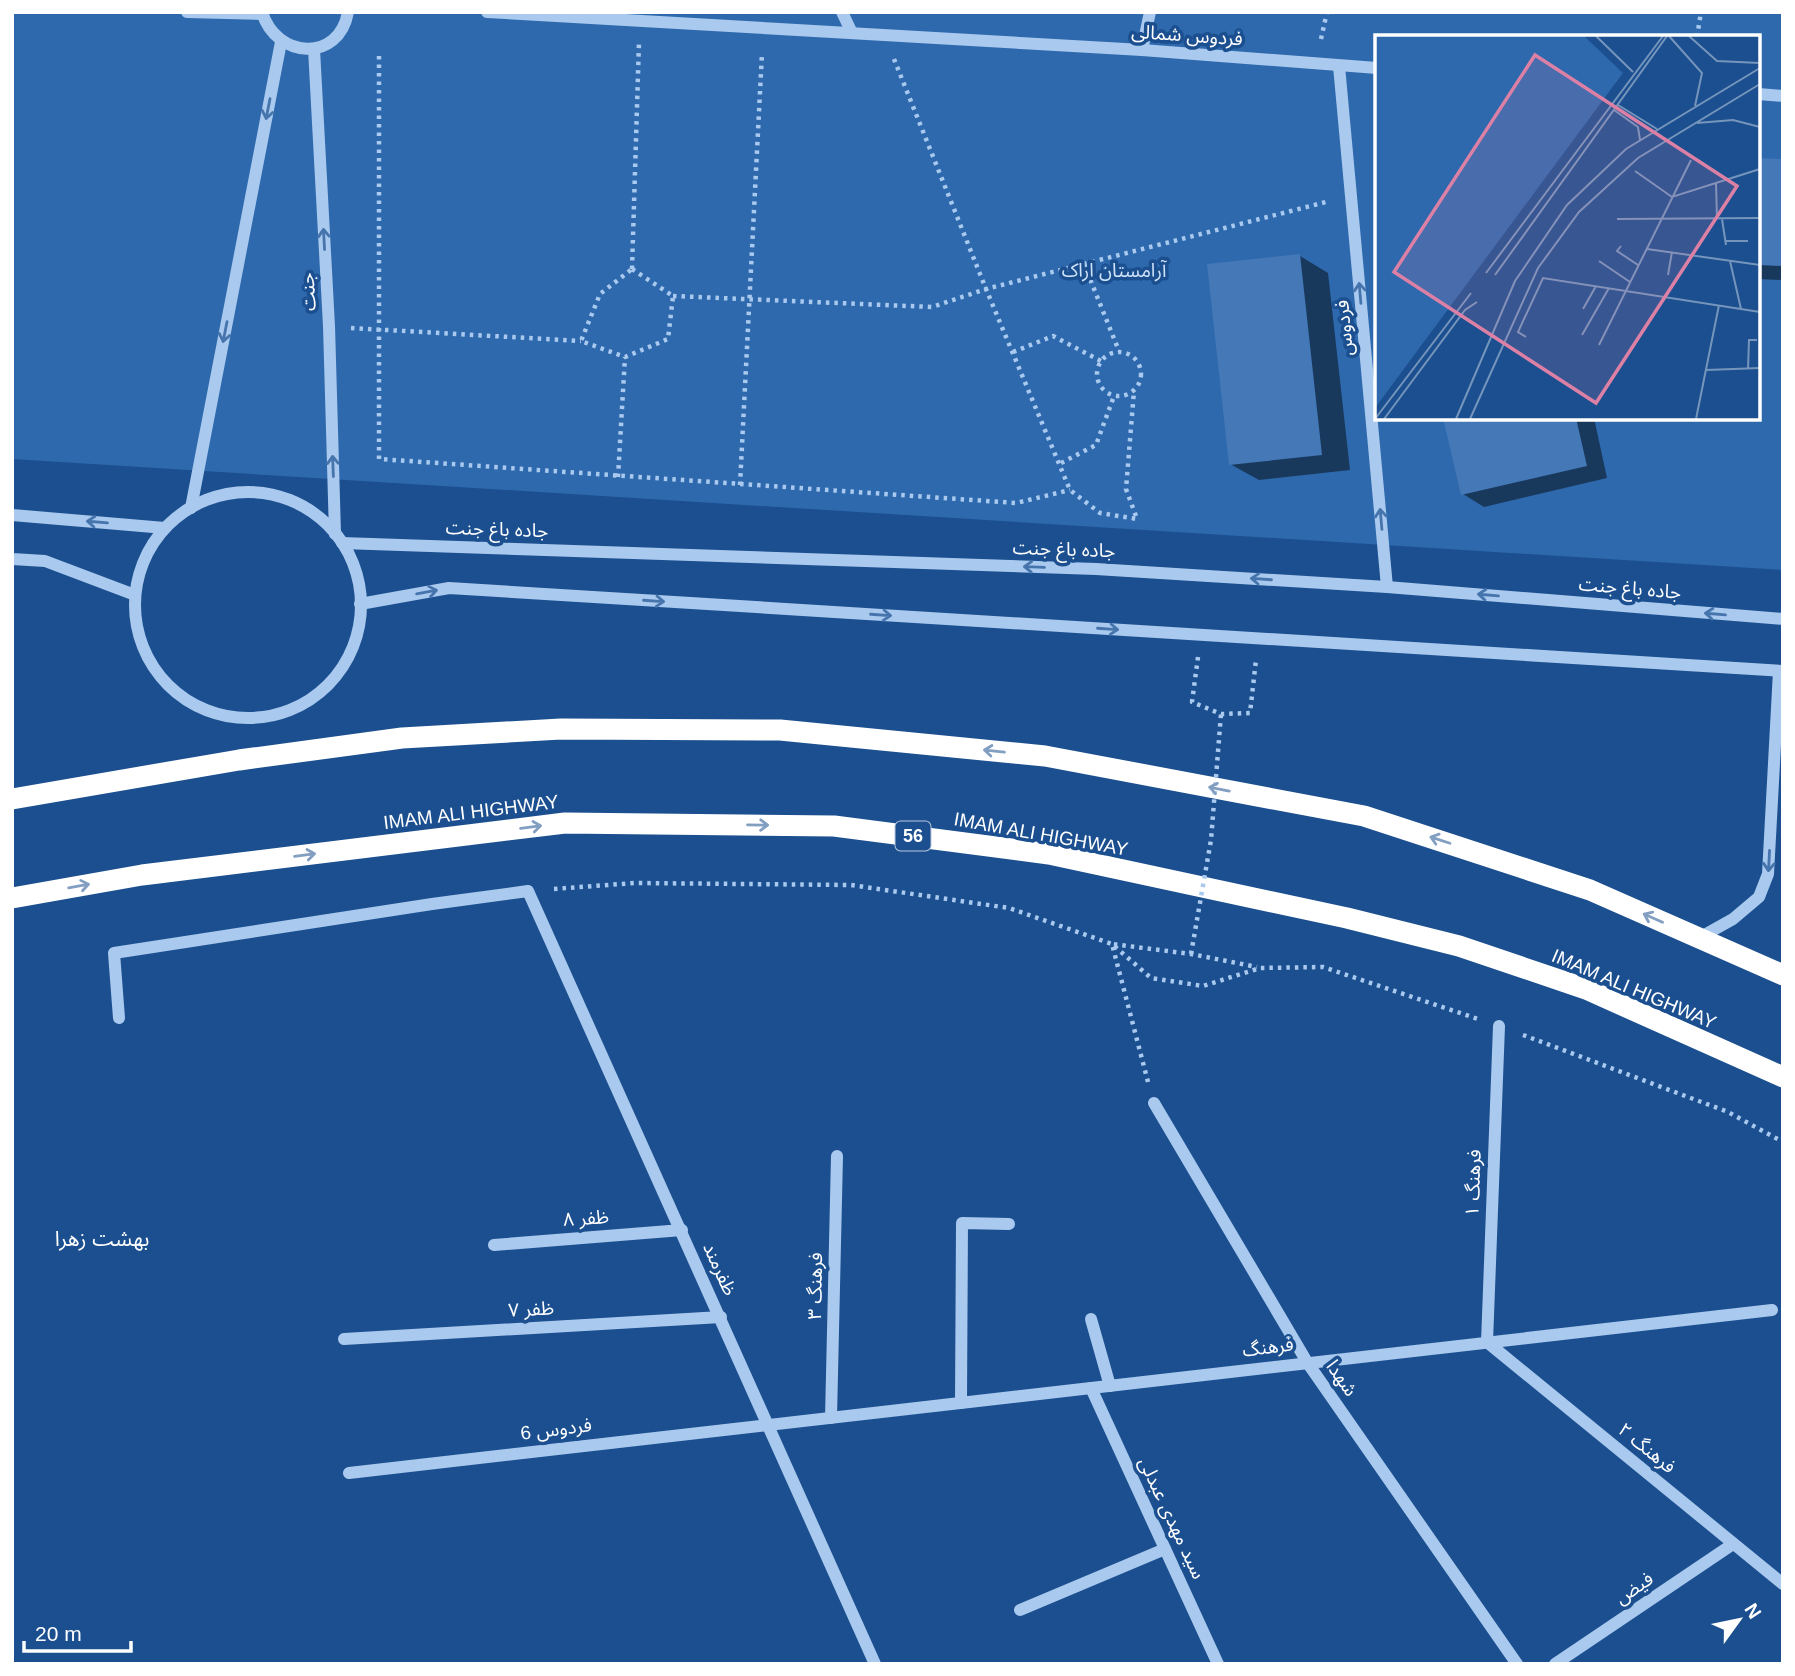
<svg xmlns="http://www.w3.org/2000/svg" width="1795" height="1676" font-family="Arial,'Noto Sans Arabic',sans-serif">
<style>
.green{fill:#2e69ad;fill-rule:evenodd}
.shadow{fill:#0007}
.building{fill:#4478b7}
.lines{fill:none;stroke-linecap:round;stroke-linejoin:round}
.path{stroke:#a9c9ee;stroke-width:4.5;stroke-dasharray:3.5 5;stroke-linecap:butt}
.minor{stroke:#a9c9ee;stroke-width:12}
.highway{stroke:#fff;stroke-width:21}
.path-bridge{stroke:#a9c9ee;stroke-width:4.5;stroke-dasharray:3.5 5;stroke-linecap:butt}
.oneway{stroke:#4674ac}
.oneway2{stroke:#829ec1}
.labels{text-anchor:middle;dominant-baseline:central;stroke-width:7;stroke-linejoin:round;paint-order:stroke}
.shield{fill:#1b4f8f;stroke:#bbcadd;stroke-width:2}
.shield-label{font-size:18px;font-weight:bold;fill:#fff}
.street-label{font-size:19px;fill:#fff;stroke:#1b4f8f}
.park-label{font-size:19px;fill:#cfe3fa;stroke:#1b4f8f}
.neighbourhood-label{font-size:21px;fill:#fff;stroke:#1b4f8f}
.inset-road{fill:none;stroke:#7695bc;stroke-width:2}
.view{fill:#dd80a5;fill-opacity:0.15;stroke:#dd80a5;stroke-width:3.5}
.inset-edge{fill:none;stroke:#fff;stroke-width:3.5}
</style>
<rect width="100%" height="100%" fill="#1b4f8f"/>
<path class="green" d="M12,12H1783V570L12,459ZM1377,37H1758V418H1377Z"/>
<g class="shadow">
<path d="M1758,160L1783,161V280L1758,279Z"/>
<path d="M1300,256L1328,273L1350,470L1259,480L1230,464Z"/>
<path d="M1445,418H1594L1607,478L1484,507L1463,494Z"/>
</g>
<g class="building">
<path d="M1758,158L1783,159V266L1758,265Z"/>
<path d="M1300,254L1322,455L1229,465L1207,264Z"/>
<path d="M1443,418H1576L1587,466L1461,495Z"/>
</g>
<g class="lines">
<g class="path">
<path d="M1697,37L1701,12"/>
<path d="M1321,39L1327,12"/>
<path d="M379,56V459L1016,503L1070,490"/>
<path d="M894,59L986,289L1070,490L1100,513L1137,519L1126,489L1134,391"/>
<path d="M1084,264L1119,351"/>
<path d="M632,269L673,296L668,339L625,357L581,341L600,294Z"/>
<path d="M632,269L639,42"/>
<path d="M673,296L932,307L986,289L1330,201"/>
<path d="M351,328L581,341"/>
<circle cx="1119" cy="374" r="22"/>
<path d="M1013,352L1053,336L1101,361"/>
<path d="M1061,463L1096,445L1114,396"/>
<path d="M618,477L625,357"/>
<path d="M740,485L762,53"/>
<path d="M1198,657L1192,702L1221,714L1250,713L1256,660"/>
<path d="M554,889L635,883L851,885L1009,908L1112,944L1151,978L1203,986L1260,968L1323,967L1478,1019"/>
<path d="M1523,1035L1728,1112L1783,1142"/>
<path d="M1148,1082L1112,944L1191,954L1257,967"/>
</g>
<g class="minor">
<path d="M187,12L262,14"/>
<path d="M262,12C276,59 339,63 348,12"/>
<path d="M487,12L1142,50L1377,68"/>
<path d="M842,12L852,33"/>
<path d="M314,49L329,326L335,534"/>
<path d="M1142,50L1150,12"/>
<path d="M1339,66L1387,587"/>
<path d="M1758,94L1783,96"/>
<circle cx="248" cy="605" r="113"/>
<path d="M191,508L281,42"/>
<path d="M12,515L165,528"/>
<path d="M342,543L1096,569L1387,587L1783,619"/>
<path d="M12,559L45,561L135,595"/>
<path d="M360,604L449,588L1783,671"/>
<path d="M1699,938L1733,919L1759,897L1768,874L1779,671"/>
<path d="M119,1018L114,953L432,904L528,891L875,1664"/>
<path d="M1499,1026L1487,1342L1783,1584"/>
<path d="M1154,1103L1307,1362L1517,1664"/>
<path d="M494,1245L682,1230"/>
<path d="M1091,1319L1110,1386"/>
<path d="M344,1339L721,1317"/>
<path d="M1091,1388L1218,1664"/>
<path d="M961,1403L962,1223L1009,1224"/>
<path d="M831,1418L837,1156"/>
<path d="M349,1473L1772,1310"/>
<path d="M1020,1610L1165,1549"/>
<path d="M1555,1664L1733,1544"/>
</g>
<g class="highway">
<path d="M12,799L239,760L402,738L561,729L780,730L1045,756L1364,816L1590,890L1783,975"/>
<path d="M12,898L142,875L565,823L834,826L1049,854L1347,918L1459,946L1586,989L1783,1077"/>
</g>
<path class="path-bridge" d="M1191,954L1211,840L1221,714"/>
</g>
<defs><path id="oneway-shaft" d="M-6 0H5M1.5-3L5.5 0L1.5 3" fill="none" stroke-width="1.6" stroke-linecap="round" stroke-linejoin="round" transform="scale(1.75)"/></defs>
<g class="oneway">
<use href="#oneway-shaft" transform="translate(268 109) rotate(101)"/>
<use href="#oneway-shaft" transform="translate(324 239) rotate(-93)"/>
<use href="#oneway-shaft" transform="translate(1360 293) rotate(-95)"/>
<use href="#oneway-shaft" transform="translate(225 332) rotate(101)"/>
<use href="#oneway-shaft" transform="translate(333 466) rotate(-92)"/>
<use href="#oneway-shaft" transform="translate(1381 519) rotate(-95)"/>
<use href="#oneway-shaft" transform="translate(97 522) rotate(-175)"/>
<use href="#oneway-shaft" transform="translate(1034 567) rotate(-178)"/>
<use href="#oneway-shaft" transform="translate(1261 579) rotate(-176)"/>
<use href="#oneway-shaft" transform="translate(427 592) rotate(-10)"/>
<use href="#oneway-shaft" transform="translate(1488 595) rotate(-175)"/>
<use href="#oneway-shaft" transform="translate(654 601) rotate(4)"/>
<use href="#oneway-shaft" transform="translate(1715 614) rotate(-175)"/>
<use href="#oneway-shaft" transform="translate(881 615) rotate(4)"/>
<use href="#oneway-shaft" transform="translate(1108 629) rotate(4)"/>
<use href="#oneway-shaft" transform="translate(1769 861) rotate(93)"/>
</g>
<g class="oneway2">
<use href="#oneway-shaft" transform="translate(994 751) rotate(-174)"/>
<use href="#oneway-shaft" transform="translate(1219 789) rotate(-169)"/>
<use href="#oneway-shaft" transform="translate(758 825) rotate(1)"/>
<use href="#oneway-shaft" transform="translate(531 827) rotate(-7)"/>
<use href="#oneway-shaft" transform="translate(1440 840) rotate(-162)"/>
<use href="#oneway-shaft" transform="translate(305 855) rotate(-7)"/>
<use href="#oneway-shaft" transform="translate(79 886) rotate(-10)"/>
<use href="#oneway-shaft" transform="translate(1653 918) rotate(-156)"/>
</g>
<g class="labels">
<rect class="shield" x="895.5" y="821.5" width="35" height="29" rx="5"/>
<g class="shield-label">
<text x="913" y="836">56</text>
</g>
<g class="street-label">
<text transform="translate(1187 35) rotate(4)">فردوس شمالی</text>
<text transform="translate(308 292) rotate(-93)">جنت</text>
<text transform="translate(1344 328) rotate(-95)">فردوس</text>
<text transform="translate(497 529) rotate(2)">جاده باغ جنت</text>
<text transform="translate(1064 549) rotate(2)">جاده باغ جنت</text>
<text transform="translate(1630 588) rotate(5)">جاده باغ جنت</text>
<text transform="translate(471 812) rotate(-7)">IMAM ALI HIGHWAY</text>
<text transform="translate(1041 834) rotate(10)">IMAM ALI HIGHWAY</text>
<text transform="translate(1634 989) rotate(23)">IMAM ALI HIGHWAY</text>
<text transform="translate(1473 1183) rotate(-88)">فرهنگ ۱</text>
<text transform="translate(586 1218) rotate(-4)">ظفر ۸</text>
<text transform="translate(720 1269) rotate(66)">ظفرمند</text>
<text transform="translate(815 1286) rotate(-89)">فرهنگ ۳</text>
<text transform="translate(531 1309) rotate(-3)">ظفر ۷</text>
<text transform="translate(1268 1347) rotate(-7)">فرهنگ</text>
<text transform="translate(1342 1378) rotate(55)">شهدا</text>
<text transform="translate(556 1429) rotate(-7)">فردوس 6</text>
<text transform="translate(1647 1448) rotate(39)">فرهنگ ۲</text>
<text transform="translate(1172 1518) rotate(65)">سید مهدی عبدلی</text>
<text transform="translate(1634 1588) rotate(-34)">فیض</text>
</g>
<g class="park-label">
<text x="1114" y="270">آرامستان اراک</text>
</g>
<g class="neighbourhood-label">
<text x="102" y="1238">بهشت زهرا</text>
</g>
</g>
<g transform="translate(1375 35)">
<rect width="385" height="385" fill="#1b4f8f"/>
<path d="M0,1H209L248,38L0,373Z" fill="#2e69ad"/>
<path class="inset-road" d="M221,1L258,37M294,1L327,38L320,71M314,1L342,26L385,28M243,70L282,94M239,75L263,92L265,105M322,88L358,85L385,92M260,136L297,162L385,134M341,148L342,184M242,184L385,183M347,184L351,210M351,206H373M246,211L242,216L263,230M272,214L385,230M224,226L255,247M355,226L366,274M111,238L288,1M120,240L292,1M293,240L297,217M208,274L221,251M207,300L234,253M151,302L143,297L168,243L385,277M224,310L316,125M373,334L374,305H382M331,335L385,333M0,384L96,258M9,384L90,275L102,267M81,384L140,246L192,170L251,114L385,33M95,384L163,233L204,177L263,123L385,49M321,384L344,270"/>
<path class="view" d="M160,20L362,151L221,368L19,237Z"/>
<rect width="385" height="385" class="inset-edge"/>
</g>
<rect width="1795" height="1676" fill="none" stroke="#ffffff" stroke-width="28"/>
<g transform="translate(1739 1620) rotate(57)" stroke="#1b4f8f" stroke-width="5" paint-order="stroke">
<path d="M0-5L12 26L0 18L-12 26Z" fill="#ffffff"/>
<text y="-10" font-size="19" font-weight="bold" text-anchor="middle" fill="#ffffff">N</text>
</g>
<path d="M24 1641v10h107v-10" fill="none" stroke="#ffffff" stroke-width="3.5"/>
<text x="35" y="1641" font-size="21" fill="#ffffff" stroke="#1b4f8f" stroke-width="5" paint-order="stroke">20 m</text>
</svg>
